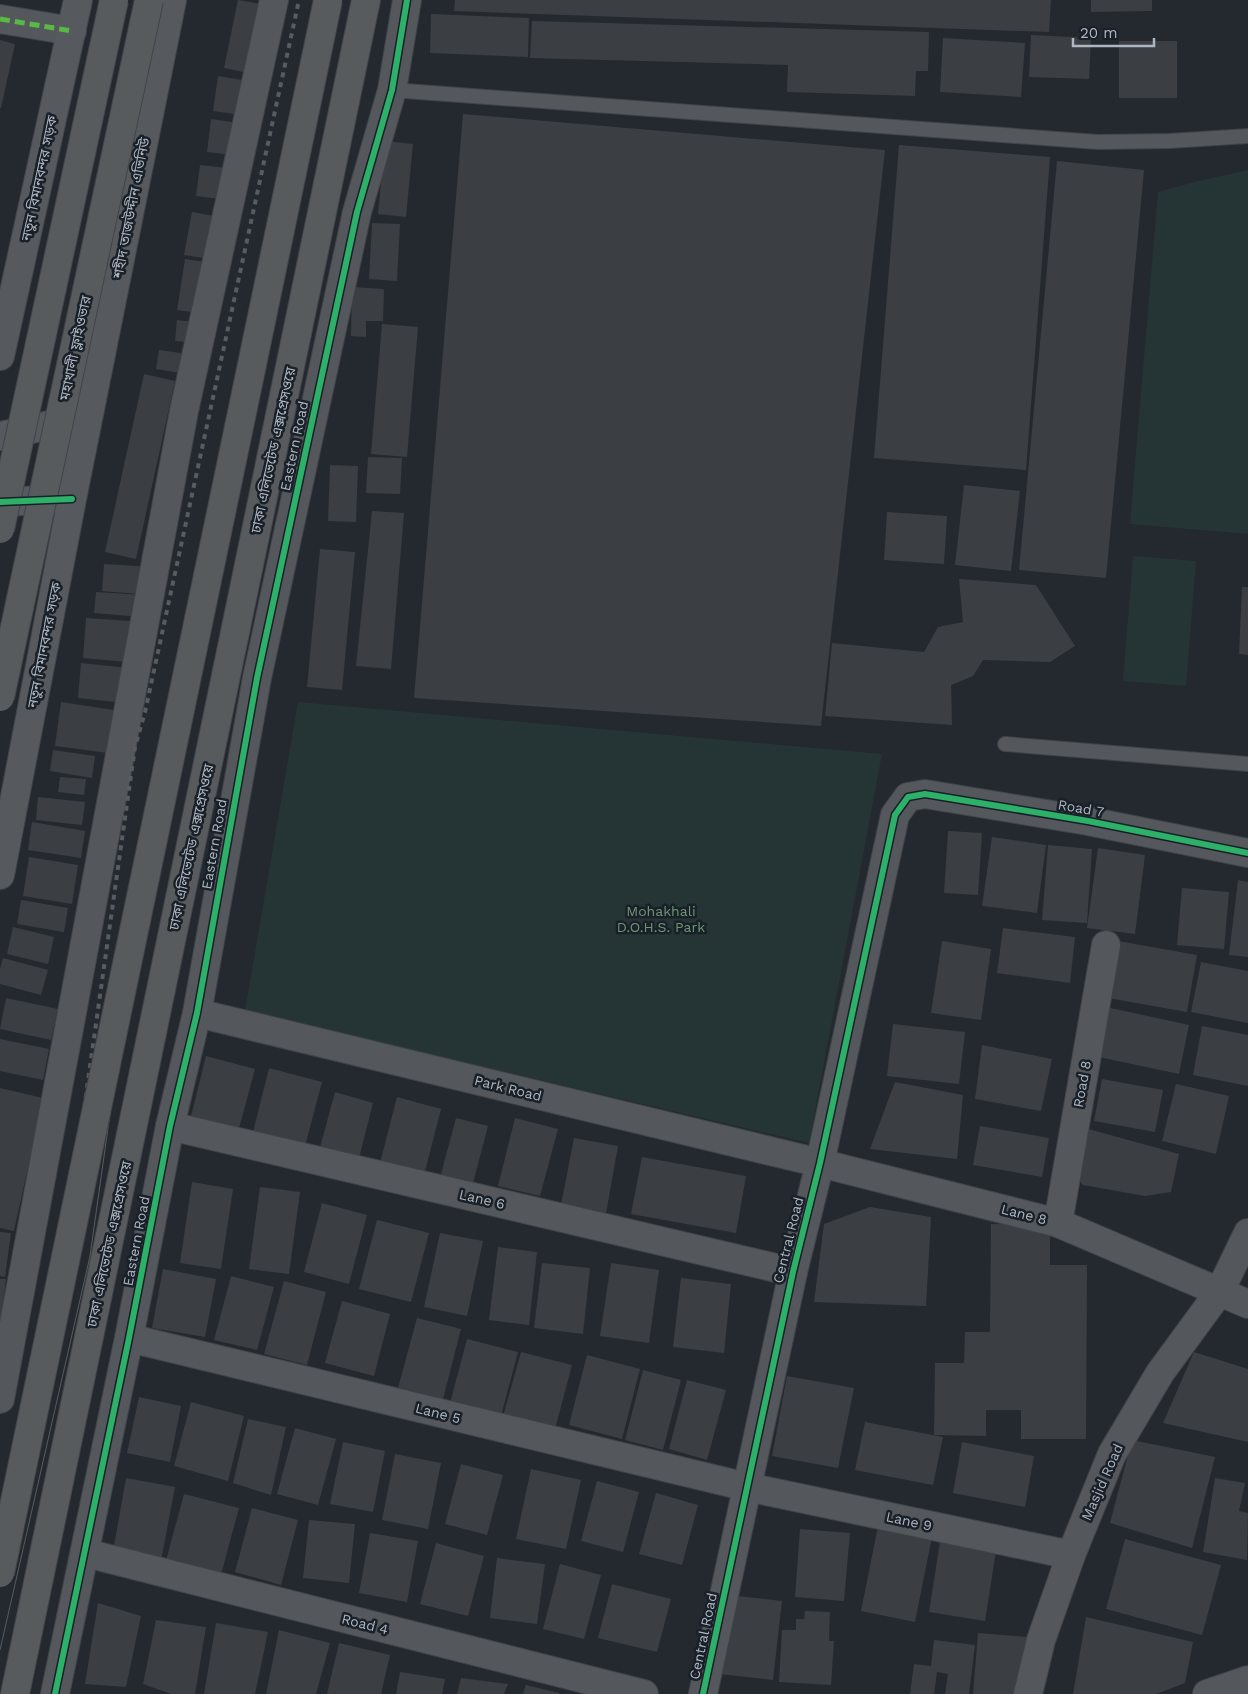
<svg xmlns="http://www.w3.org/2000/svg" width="1248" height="1694" font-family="'Work Sans','Noto Sans Bengali',sans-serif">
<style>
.green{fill:#253535}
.building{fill:#3b3f44}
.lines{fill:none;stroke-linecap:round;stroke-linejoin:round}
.lane-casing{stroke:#404348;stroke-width:16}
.street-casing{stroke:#404348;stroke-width:30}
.primary-casing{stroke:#41464c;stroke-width:30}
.highway-casing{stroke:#41454b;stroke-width:30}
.lane{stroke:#54585d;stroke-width:14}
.street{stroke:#54585d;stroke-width:28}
.primary{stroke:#565a5f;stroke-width:28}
.highway{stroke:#585b5e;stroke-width:28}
.tram{stroke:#575c61;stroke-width:1}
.rail{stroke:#575c61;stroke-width:4;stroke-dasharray:5 5;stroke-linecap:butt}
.highway-bridge-casing{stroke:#41454b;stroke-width:30;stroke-linecap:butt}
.highway-bridge{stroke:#585b5e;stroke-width:28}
.quiet{stroke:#58b947;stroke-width:5;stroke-dasharray:10 5;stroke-linecap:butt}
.cycleway-casing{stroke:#192028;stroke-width:9}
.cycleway{stroke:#2db169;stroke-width:6}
.labels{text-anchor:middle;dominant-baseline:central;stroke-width:5;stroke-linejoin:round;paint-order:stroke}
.street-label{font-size:14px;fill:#adb6c1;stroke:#192028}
.park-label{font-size:14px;fill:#6f9575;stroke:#192028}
</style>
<rect width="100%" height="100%" fill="#24292f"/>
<g class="green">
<path d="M1248,170V534L1130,524L1158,192L1198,181Z"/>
<path d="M1133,556L1196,561L1186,686L1123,681Z"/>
<path d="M298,702L882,754L809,1143L245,1011Z"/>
</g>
<g class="building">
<path d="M238,0L277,7L262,76L224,68Z"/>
<path d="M455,0H1051L1049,32L454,11Z"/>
<path d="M1091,0H1152V11L1091,12Z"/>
<path d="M431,14L529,18L528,57L430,53Z"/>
<path d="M532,21L929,32L928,71H916L915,96L787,92L788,65L530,58Z"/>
<path d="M1031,35L1091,38L1089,79L1029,77Z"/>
<path d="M943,38L1025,43L1021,97L940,92Z"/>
<path d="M0,40L15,44L1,108H0Z"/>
<rect x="1119" y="41" width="58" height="57"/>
<path d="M218,76L254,82L249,116L213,111Z"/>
<path d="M463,114L885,150L821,726L414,698Z"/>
<path d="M211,119L246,124L242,156L207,152Z"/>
<path d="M385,141L413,144L406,217L378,214Z"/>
<path d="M899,145L1050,157L1026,470L874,458Z"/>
<path d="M1057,161L1144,170L1106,578L1019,570Z"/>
<path d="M200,165L246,170L242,202L196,196Z"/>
<path d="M192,212L225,218L217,260L184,255Z"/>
<path d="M372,223L400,224L397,281L369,279Z"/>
<path d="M185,259L213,263L205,314L177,310Z"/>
<path d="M352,287L384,289L383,321H366V337L351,336Z"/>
<path d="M177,320L209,324L207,344L175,341Z"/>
<path d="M382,324L418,327L407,457L371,454Z"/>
<path d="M159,350L195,355L192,375L156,369Z"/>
<path d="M144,374L175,381L136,559L105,552Z"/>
<path d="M368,457L402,458L400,494L366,493Z"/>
<path d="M330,465L358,466L356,522L328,521Z"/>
<path d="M964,485L1020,491L1011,571L955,565Z"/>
<path d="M372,511L404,513L391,669L356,666Z"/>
<path d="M887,512L947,516L944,564L884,560Z"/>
<path d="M320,549L355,552L342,690L307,687Z"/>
<path d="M104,564L154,567L152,595L102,591Z"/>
<path d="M959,579L1036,585L1075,646L1050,662L983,660L973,676L951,685L952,725L825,716L832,643L924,652L938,627L963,622Z"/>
<path d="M1242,587H1248V655L1239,654Z"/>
<path d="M96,592L144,595L143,617L94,613Z"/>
<path d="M86,618L130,621L127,662L83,658Z"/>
<path d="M81,663L129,668L126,703L78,698Z"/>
<path d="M61,702L114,710L108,753L55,746Z"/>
<path d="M53,750L95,756L92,778L50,771Z"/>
<path d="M60,777L86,779L84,795L58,792Z"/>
<path d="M38,797L85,802L82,825L36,820Z"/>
<path d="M32,822L85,831L81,858L28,850Z"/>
<path d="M948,831L982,833L978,895L944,893Z"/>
<path d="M992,837L1046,845L1037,913L982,906Z"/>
<path d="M1048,845L1092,849L1087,923L1042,920Z"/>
<path d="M1098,848L1145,855L1135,934L1087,928Z"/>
<path d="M29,857L78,865L72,904L23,896Z"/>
<path d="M1238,880L1248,882V957L1229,955Z"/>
<path d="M1182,888L1229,892L1224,949L1177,945Z"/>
<path d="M21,900L68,908L64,932L17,924Z"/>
<path d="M13,927L54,937L48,964L7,954Z"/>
<path d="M1003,928L1075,937L1070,983L997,973Z"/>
<path d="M942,941L991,949L981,1020L931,1013Z"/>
<path d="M1118,941L1197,955L1187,1012L1108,998Z"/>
<path d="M3,958L48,970L41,995L0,984V969Z"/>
<path d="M1201,962L1248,971V1023L1191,1012Z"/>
<path d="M6,998L58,1009L51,1040L0,1029Z"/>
<path d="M1106,1007L1189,1025L1179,1074L1099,1057Z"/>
<path d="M893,1024L965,1032L959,1084L887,1076Z"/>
<path d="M1202,1026L1248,1035V1086L1193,1075Z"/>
<path d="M0,1039L49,1049L43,1080L0,1071Z"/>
<path d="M982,1045L1052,1059L1041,1111L975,1099Z"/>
<path d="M206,1056L255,1069L238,1132L190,1120Z"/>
<path d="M269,1068L322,1082L304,1150L252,1136Z"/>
<path d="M1102,1079L1163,1090L1155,1132L1094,1121Z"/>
<path d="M895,1082L963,1095L957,1159L870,1149Z"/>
<path d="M1176,1084L1229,1096L1216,1154L1162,1141Z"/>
<path d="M0,1088L43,1098L14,1231L0,1228Z"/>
<path d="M335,1092L373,1103L358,1162L319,1151Z"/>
<path d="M397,1097L441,1109L423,1179L379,1167Z"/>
<path d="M456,1118L488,1126L472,1187L440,1178Z"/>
<path d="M515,1118L558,1129L540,1196L498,1186Z"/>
<path d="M980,1126L1049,1138L1042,1177L973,1165Z"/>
<path d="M1085,1128L1179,1154L1171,1192L1145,1196L1083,1185L1075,1176Z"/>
<path d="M574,1138L618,1146L605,1219L560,1210Z"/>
<path d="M642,1157L746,1176L736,1233L631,1214Z"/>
<path d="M192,1182L233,1189L221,1269L180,1263Z"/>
<path d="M260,1187L300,1192L289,1274L249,1269Z"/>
<path d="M322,1203L367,1215L349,1284L304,1272Z"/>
<path d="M870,1207L931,1217L926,1306L814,1302L824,1224Z"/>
<path d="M377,1220L429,1233L411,1302L359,1289Z"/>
<path d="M991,1224L1050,1225V1265H1087L1086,1439H1021V1410H986V1436L934,1435L935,1363H964L965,1332H990Z"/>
<path d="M0,1232L11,1233L5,1277L0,1276Z"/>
<path d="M440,1233L483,1241L467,1316L424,1307Z"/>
<path d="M498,1247L537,1252L529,1325L489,1320Z"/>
<path d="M542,1263L590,1268L583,1334L534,1328Z"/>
<path d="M611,1263L659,1270L649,1343L600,1336Z"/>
<path d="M163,1269L216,1279L205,1337L152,1328Z"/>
<path d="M231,1276L274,1287L257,1350L214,1340Z"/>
<path d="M681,1278L731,1284L724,1353L673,1347Z"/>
<path d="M0,1279H6L1,1321H0Z"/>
<path d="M284,1281L326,1292L307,1365L264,1354Z"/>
<path d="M342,1301L390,1314L374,1376L325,1363Z"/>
<path d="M417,1318L461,1329L443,1399L398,1388Z"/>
<path d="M467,1339L518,1352L501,1416L450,1403Z"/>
<path d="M521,1352L572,1365L554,1433L502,1420Z"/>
<path d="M1194,1352L1248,1369V1442L1163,1423Z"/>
<path d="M587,1355L640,1369L622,1439L569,1425Z"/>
<path d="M643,1370L681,1380L663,1450L625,1440Z"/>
<path d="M787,1376L854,1388L838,1468L772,1456Z"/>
<path d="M687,1380L726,1390L707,1460L669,1449Z"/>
<path d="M139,1397L181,1406L170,1462L127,1453Z"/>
<path d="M191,1402L244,1416L228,1481L174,1466Z"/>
<path d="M248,1419L286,1427L271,1495L233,1483Z"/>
<path d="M865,1422L943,1437L933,1485L855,1470Z"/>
<path d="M295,1428L336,1439L318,1505L277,1494Z"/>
<path d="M1132,1440L1215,1457L1192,1548L1110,1523Z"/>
<path d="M343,1442L385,1451L373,1512L330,1504Z"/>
<path d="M962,1442L1034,1456L1025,1507L953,1493Z"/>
<path d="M395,1454L441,1463L428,1529L382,1520Z"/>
<path d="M461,1464L503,1475L487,1535L445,1524Z"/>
<path d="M531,1469L581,1480L566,1549L516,1539Z"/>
<path d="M126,1478L175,1487L161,1561L113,1552Z"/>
<path d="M1215,1478L1245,1483L1239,1511L1248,1513L1247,1560L1203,1552Z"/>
<path d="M597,1481L639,1492L623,1552L581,1541Z"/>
<path d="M656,1493L698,1505L682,1565L639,1554Z"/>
<path d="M184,1494L239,1508L219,1582L164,1568Z"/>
<path d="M252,1508L298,1520L281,1585L235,1572Z"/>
<path d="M309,1520L355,1524L349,1583L303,1578Z"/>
<path d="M878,1526L932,1537L915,1622L861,1611Z"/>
<path d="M800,1529L850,1533L844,1601L795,1597Z"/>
<path d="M370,1533L418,1541L407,1602L359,1593Z"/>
<path d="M1125,1539L1221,1565L1202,1635L1106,1609Z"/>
<path d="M940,1542L996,1551L985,1621L929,1612Z"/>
<path d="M436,1543L484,1556L468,1616L420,1604Z"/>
<path d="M497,1558L545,1564L537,1624L490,1618Z"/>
<path d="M560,1564L601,1575L584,1639L543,1629Z"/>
<path d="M612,1584L671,1599L657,1652L598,1638Z"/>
<path d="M729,1595L782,1601L773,1680L720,1674Z"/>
<path d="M98,1603L141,1616L126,1687L85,1684Z"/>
<path d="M805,1611L830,1612L829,1641H834L831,1685L779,1682L782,1630H796V1619H804Z"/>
<path d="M1086,1617L1193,1642L1185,1683L1156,1694H1073Z"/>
<path d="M156,1620L206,1627L195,1694H171L143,1684Z"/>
<path d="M216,1623L268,1632L255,1694H204Z"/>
<path d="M279,1630L330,1643L316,1694H266Z"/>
<path d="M978,1633L1027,1637L1022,1694H973Z"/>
<path d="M934,1640L975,1645L969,1694H945L948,1674L937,1672L934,1694H910L914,1664L931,1666Z"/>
<path d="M339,1643L390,1655L381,1694H327Z"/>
<path d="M400,1672L445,1679L442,1694H396Z"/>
<path d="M461,1678L508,1684L504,1694H457Z"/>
<path d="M526,1685L559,1693V1694H523Z"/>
</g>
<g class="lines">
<g class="lane-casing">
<g id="lane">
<path d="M392,90L1098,142L1169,141L1248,136"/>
<path d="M1005,744L1248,764"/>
</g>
</g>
<g class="street-casing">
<g id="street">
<path d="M0,19L72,31"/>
<path d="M197,1013L820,1163L1058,1223L1248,1304"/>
<path d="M170,1126L793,1272"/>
<path d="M1058,1223L1106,945"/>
<path d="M129,1338L747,1487L1071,1555"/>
<path d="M0,1399L184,411L274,0"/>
<path d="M86,1553L644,1694"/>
<path d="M55,1694L129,1338L170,1126L197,1013L257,678L357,212L392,90L407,0"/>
<path d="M703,1694L793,1272L820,1163L895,815L908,797L925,794L1088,821L1248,853"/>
<path d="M1028,1694L1041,1640L1071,1555L1112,1454L1160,1373L1220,1291L1248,1233"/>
<path d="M1207,1694L1248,1680"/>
</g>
</g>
<g class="primary-casing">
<g id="primary">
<path d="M0,356L78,0"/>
<path d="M0,436L81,418"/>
<path d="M0,502L65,499"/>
<path d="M0,875L72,499L172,0"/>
</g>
</g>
<g class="highway-casing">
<path id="highway" d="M15,1694L366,0"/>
</g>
<use href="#lane" class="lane"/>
<use href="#street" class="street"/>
<use href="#primary" class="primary"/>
<use href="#highway" class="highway"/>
<path class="tram" d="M0,1650L90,1256L161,751L171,716L327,0"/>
<path class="rail" d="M0,1529L64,1251L135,747L145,712L299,0"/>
<g class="highway-bridge-casing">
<g id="highway-bridge">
<path d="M0,529L114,0"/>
<path d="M0,697L149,0"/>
<path d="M0,1573L328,0"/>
</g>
</g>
<use href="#highway-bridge" class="highway-bridge"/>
<path class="quiet" d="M0,19L72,31"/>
<g class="cycleway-casing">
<g id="cycleway">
<path d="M0,502L72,499"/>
<path d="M55,1694L129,1338L170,1126L197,1013L257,678L357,212L392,90L407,0"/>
<path d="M703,1694L793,1272L820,1163L895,815L908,797L925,794L1088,821L1248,853"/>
</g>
</g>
<use href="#cycleway" class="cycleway"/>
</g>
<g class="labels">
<g class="street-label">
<text transform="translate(39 178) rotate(-78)">নতুন বিমানবন্দর সড়ক</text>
<text transform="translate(131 208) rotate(-79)">শহীদ তাজউদ্দীন এভিনিউ</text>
<text transform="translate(75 348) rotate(-78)">মহাখালী ফ্লাইওভার</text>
<text transform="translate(294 446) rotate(-78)">Eastern Road</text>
<text transform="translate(273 450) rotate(-78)">ঢাকা এলিভেটেড এক্সপ্রেসওয়ে</text>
<text transform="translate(44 645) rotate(-79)">নতুন বিমানবন্দর সড়ক</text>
<text transform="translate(1081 808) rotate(10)">Road 7</text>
<text transform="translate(214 844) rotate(-80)">Eastern Road</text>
<text transform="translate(191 847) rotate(-78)">ঢাকা এলিভেটেড এক্সপ্রেসওয়ে</text>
<text transform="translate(1082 1084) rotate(-80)">Road 8</text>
<text transform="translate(508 1088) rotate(14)">Park Road</text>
<text transform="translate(482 1199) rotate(13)">Lane 6</text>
<text transform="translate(1024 1214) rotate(14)">Lane 8</text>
<text transform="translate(788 1240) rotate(-76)">Central Road</text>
<text transform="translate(136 1241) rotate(-79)">Eastern Road</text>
<text transform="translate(109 1244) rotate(-78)">ঢাকা এলিভেটেড এক্সপ্রেসওয়ে</text>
<text transform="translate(438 1413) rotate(14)">Lane 5</text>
<text transform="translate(1102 1482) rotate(-66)">Masjid Road</text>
<text transform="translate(909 1521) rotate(12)">Lane 9</text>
<text transform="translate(365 1624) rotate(14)">Road 4</text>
<text transform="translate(703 1636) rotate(-78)">Central Road</text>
</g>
<g class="park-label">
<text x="661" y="911">Mohakhali<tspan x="661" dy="16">D.O.H.S. Park</tspan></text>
</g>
</g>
<path d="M1073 38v8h81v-8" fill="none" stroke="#adb6c1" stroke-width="2.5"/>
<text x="1080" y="38" font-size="15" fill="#adb6c1" stroke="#192028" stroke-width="4" paint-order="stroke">20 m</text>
</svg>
